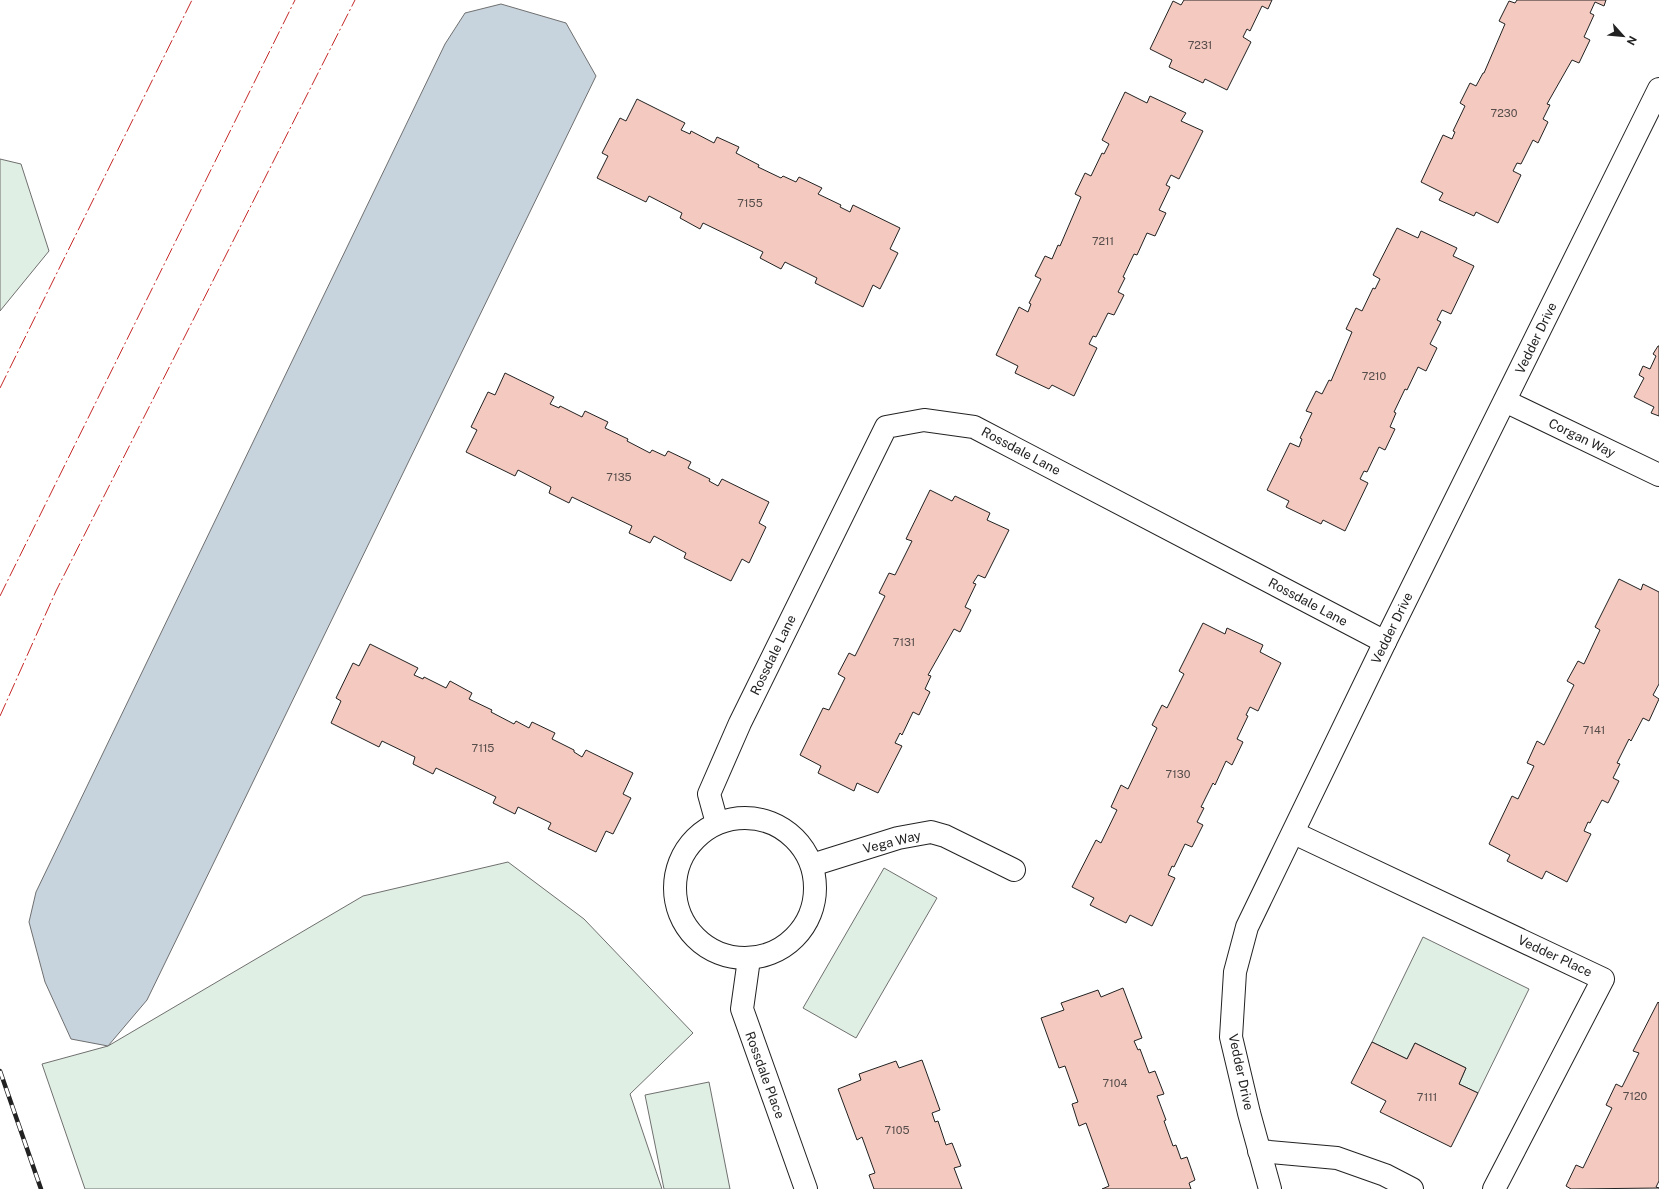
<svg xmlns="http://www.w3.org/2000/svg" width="1659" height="1189" font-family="'Public Sans',sans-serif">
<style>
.green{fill:#e0efe3;stroke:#6f6f6f}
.water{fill:#c7d3dd;stroke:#6f6f6f}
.building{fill:#f3c9c0;stroke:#222}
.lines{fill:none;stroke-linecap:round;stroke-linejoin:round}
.street-casing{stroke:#222;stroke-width:24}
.street{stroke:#fff;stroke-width:22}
.rail-casing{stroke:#222;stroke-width:4.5}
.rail{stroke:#fff;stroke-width:3;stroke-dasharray:9;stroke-linecap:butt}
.power{stroke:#c62828;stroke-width:1;stroke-dasharray:14 3 2 3;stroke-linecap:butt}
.labels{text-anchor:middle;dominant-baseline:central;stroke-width:3;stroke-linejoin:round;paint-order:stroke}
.number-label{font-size:11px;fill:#564c4a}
.street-label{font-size:13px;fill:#222;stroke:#fff}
</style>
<rect width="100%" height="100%" fill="#fff"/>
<g class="green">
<path d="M0,159L21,164L49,251L0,311Z"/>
<path d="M508,862L584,919L693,1033L630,1094L662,1189H85L42,1064L108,1046L363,896Z"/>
<path d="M884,868L937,898L856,1038L803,1008Z"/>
<path d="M1423,937L1529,989L1478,1093L1459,1084L1466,1068L1415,1043L1407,1059L1372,1042Z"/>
<path d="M709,1082L730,1189H664L645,1095Z"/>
</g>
<path class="water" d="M501,4L566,23L596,76L147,1000L108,1046L71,1039L45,982L29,922L36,892L445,44L465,13Z"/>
<g class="building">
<path d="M1184,0H1272L1268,9L1262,6L1250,31L1247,29L1243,37L1251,42L1227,90L1205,79L1203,83L1169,67L1172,60L1150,49L1173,1L1181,5Z"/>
<path d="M1517,0H1606L1604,6L1595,2L1590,13L1594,15L1584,37L1590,40L1579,63L1572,60L1547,104L1550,105L1543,119L1548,122L1538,143L1533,140L1521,164L1517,163L1513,171L1521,175L1498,223L1476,212L1474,216L1439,200L1443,193L1421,182L1443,135L1452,139L1455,132L1453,131L1465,106L1460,103L1470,83L1476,86L1483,73H1484L1505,24L1499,21L1509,1L1515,3Z"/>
<path d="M1125,92L1147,103L1150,96L1186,113L1181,121L1203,131L1179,179L1171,175L1166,185L1170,187L1159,210L1166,213L1155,236L1147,233L1137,255L1134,254L1123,277L1125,278L1118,292L1124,295L1114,315L1108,313L1096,337L1093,336L1089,344L1097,348L1074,396L1052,385L1049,389L1015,373L1018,366L996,355L1019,307L1028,312L1031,304L1029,303L1041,279L1035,276L1045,256L1052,259L1058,245L1060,246L1081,197L1075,194L1085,173L1091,176L1102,153L1104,154L1109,144L1102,140Z"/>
<path d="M637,99L685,123L681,130L690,134L691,131L714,143L717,137L739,147L736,153L759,165L758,167L781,178L783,176L796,182L799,177L822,188L818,194L841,205L840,207L850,212L853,205L900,228L890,249L898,253L880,289L873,285L863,307L815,283L817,278L785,262L781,269L760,258L763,252L703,223L700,229L680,218L682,213L649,196L646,202L597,178L608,156L602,153L620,118L626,121Z"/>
<path d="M1397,228L1418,238L1421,231L1457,248L1453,256L1474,266L1451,314L1442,310L1437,320L1441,322L1430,344L1437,348L1426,371L1418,367L1407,390L1405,389L1394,412L1396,413L1390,427L1395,429L1385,450L1379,447L1367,472L1364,471L1360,479L1368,483L1345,531L1323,520L1321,524L1286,507L1289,501L1267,490L1290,443L1299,447L1302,439L1300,438L1312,413L1306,411L1316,391L1322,394L1329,380L1331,381L1352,332L1346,329L1356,308L1362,311L1373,288L1375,289L1380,279L1373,275Z"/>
<path d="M1658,346H1659V416L1651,413L1654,407L1634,397L1644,378L1639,375L1643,366L1650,369L1656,356L1653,354Z"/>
<path d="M505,373L554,397L550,404L559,408L560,406L582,417L585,411L608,422L605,428L628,439L627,441L650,453L652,450L665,456L668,451L691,462L688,468L710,479L709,481L718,486L722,479L769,502L759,523L766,527L749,563L742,559L731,581L684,558L686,553L654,536L650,543L629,533L632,526L572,497L569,503L549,493L551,487L518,470L515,476L466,452L477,430L471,427L488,392L495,395Z"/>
<path d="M930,490L952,501L955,496L990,513L987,520L1009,530L985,578L978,575L973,583L976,584L965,607L971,610L960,632L954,629L928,675L931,676L925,689L930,692L919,715L913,712L902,735L900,733L895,743L902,746L878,793L857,783L854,791L818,773L821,766L800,755L823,708L829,710L845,678L838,674L849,653L855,656L885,596L879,593L889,573L895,575L912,541L906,539Z"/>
<path d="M1619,579L1641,590L1643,584L1659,592V684L1653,695L1659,699L1649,721L1643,718L1631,741L1629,739L1617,763L1620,764L1613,778L1619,781L1608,803L1602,800L1590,823L1588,822L1584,831L1591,834L1567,882L1546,871L1542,879L1507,861L1510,855L1489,844L1512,796L1518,799L1534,766L1527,763L1537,741L1544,745L1574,685L1567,681L1578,661L1584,664L1600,630L1595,627Z"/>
<path d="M1203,623L1225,634L1227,628L1263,645L1260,652L1281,663L1258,711L1250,707L1246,715L1248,716L1237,739L1243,742L1232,765L1226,761L1215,785L1213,783L1201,807L1204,808L1197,822L1203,825L1192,847L1185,844L1174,867L1172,866L1168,875L1175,878L1152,926L1130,915L1126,923L1090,905L1094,898L1072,887L1096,840L1101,843L1117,810L1111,807L1121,785L1128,789L1157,728L1152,725L1162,705L1167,708L1184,674L1179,671Z"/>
<path d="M370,644L418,668L414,675L423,679L424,677L446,688L450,681L472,693L469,699L492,710L491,712L514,724L516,721L529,728L532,722L555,733L552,739L574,750V752L582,757L586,750L633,773L623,794L631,798L613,834L606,831L596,852L548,829L551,823L518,807L515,814L493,803L496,797L436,768L433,774L413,764L415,757L382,741L379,747L331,723L341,701L336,698L353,663L359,666Z"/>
<path d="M1123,988L1142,1038L1134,1041L1138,1050L1140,1049L1149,1073L1155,1071L1164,1094L1157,1096L1166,1120L1164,1121L1173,1146L1176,1145L1181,1159L1187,1157L1195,1180L1189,1183L1191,1189H1102L1109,1186L1086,1123L1079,1126L1072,1104L1078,1102L1065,1066L1059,1068L1041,1018L1064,1010L1061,1003L1098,990L1101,997Z"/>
<path d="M1658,1002L1659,1003V1181L1656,1187L1659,1188L1571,1189L1566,1186L1576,1165L1583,1168L1612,1108L1606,1105L1616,1084L1622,1087L1639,1053L1633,1051Z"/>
<path d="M1372,1042L1407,1059L1415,1043L1466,1068L1459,1084L1478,1093L1451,1147L1380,1112L1386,1101L1351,1083Z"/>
<path d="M922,1060L940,1110L932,1113L935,1122L938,1121L946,1145L952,1143L961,1166L954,1168L962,1189H874L869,1175L875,1173L862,1137L857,1140L838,1089L861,1080L859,1074L896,1061L899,1068Z"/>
</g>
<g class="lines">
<g class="street-casing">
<g id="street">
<path d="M1505,401L1659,475"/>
<circle cx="745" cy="888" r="70"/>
<path d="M717,823L709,794L740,723L886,427L924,420L974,427L1385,642"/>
<path d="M1294,833L1603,979L1494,1189"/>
<path d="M812,865L898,838L931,832L945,836L1014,870"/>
<path d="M749,959L742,1009L806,1189"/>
<path d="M1259,1151L1337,1158L1385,1175L1412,1189"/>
<path d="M1270,1189L1249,1113L1231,1037L1235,972L1247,927L1385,642L1659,89"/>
</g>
</g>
<use href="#street" class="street"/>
<g class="rail-casing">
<path id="rail" d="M0,1071L41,1189"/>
</g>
<use href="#rail" class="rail"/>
<g class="power">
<path d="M0,388L192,0"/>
<path d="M0,596L295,0"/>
<path d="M0,716L56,591L355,0"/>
</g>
</g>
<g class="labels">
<g class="number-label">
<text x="1200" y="45">7231</text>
<text x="1504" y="113">7230</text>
<text x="750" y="203">7155</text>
<text x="1103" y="241">7211</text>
<text x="1374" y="376">7210</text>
<text x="619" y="477">7135</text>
<text x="904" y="642">7131</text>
<text x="1594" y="730">7141</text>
<text x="483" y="748">7115</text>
<text x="1178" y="774">7130</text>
<text x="1115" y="1083">7104</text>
<text x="1635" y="1096">7120</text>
<text x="1427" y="1097">7111</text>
<text x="897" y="1130">7105</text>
</g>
<g class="street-label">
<text transform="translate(1536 338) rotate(-64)">Vedder Drive</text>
<text transform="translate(1582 438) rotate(26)">Corgan Way</text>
<text transform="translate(1021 451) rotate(28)">Rossdale Lane</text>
<text transform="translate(1308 602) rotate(28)">Rossdale Lane</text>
<text transform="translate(1392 628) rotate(-64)">Vedder Drive</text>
<text transform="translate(773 655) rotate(-64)">Rossdale Lane</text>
<text transform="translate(892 842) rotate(-14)">Vega Way</text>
<text transform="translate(1555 956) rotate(25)">Vedder Place</text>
<text transform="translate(1241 1072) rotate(78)">Vedder Drive</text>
<text transform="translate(765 1075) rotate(70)">Rossdale Place</text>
</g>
</g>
<g transform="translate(1623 36) rotate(117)" stroke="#ffffff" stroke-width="3" paint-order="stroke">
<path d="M0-3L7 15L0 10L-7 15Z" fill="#222222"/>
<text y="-6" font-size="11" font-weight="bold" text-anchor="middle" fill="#222222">N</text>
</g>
</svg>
